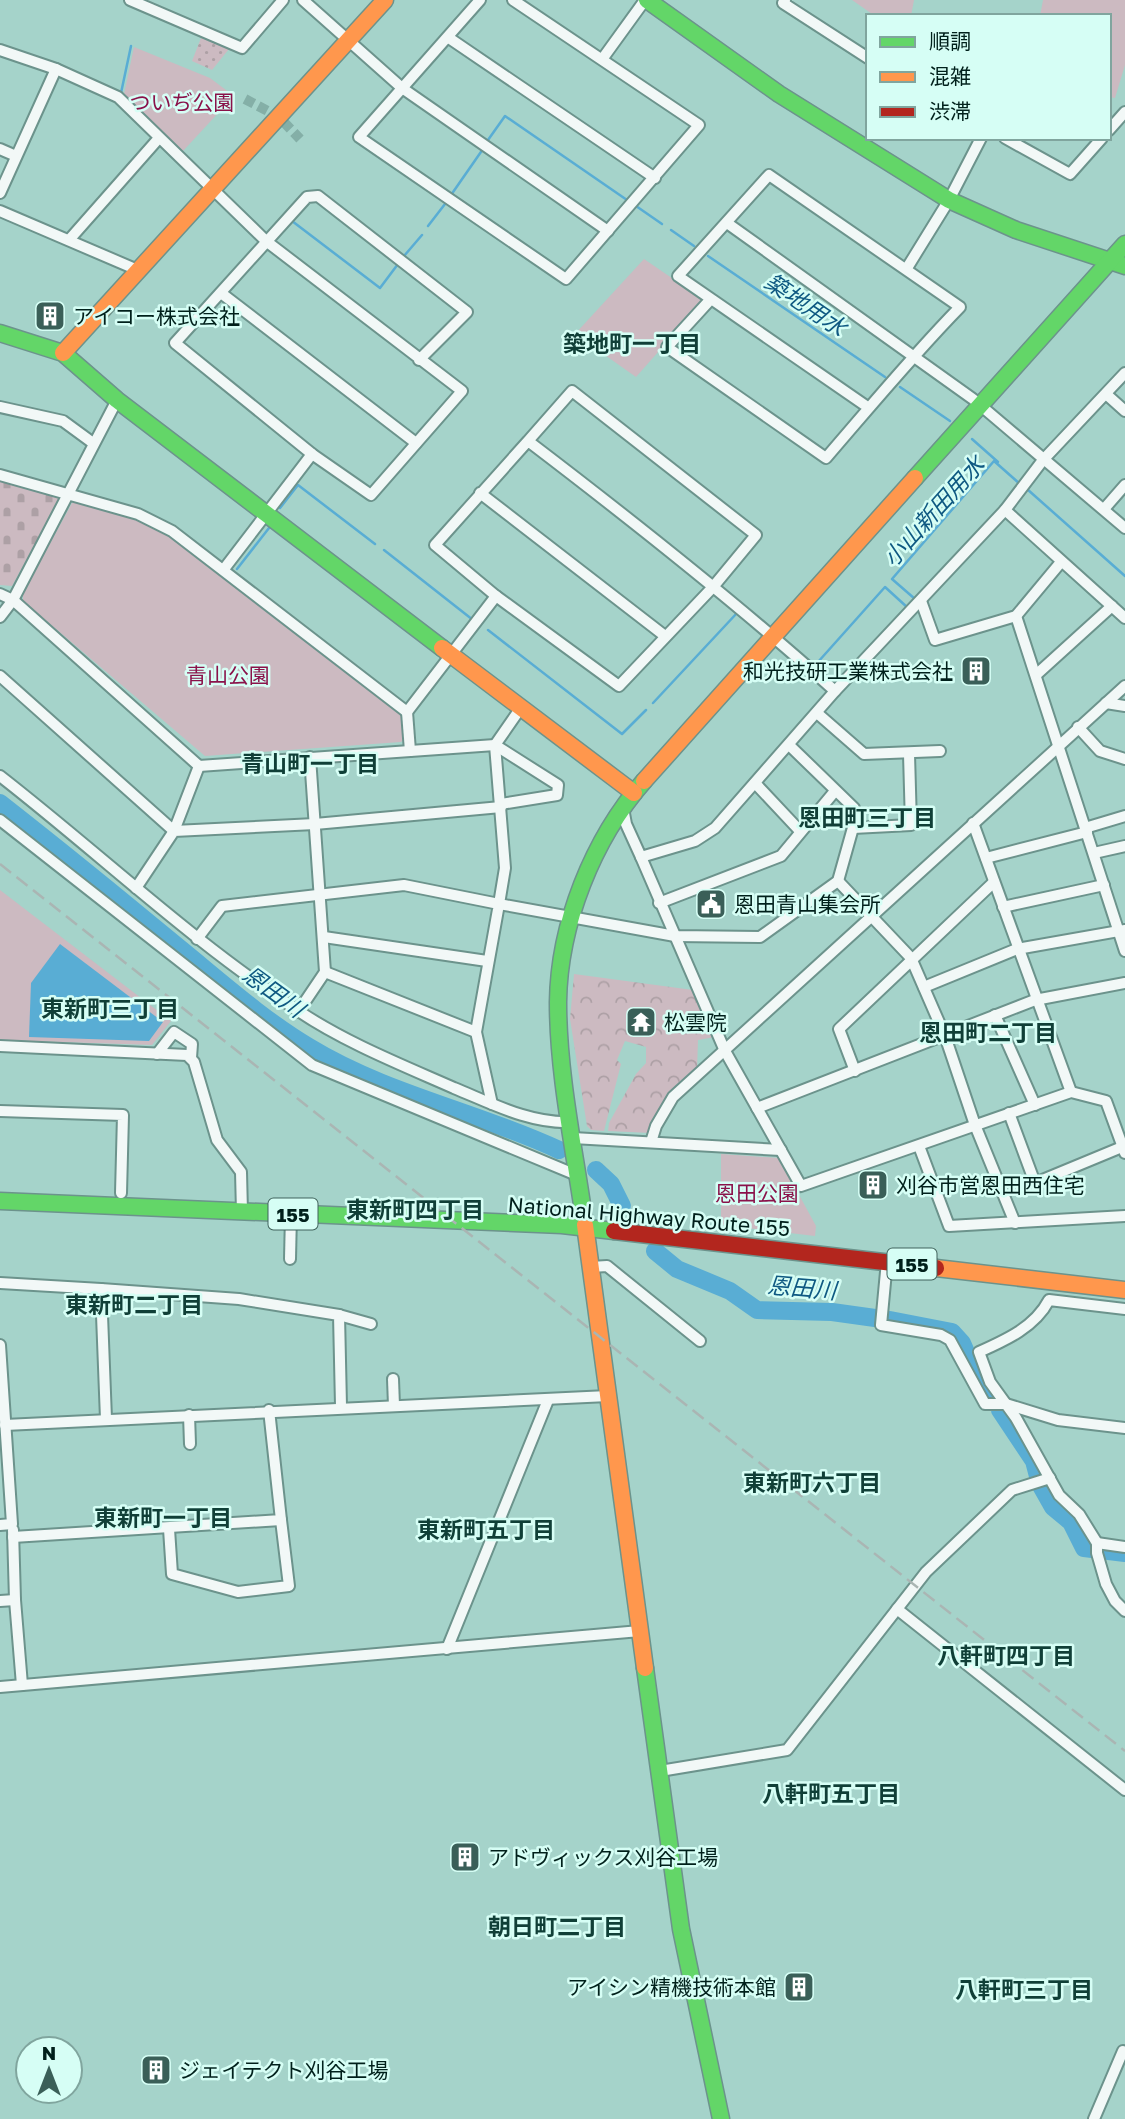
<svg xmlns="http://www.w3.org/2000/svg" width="1125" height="2119" font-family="'Golos Text','Noto Sans JP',sans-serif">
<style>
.grass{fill:url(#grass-dots)}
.forest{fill:url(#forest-crowns)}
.cemetery{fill:url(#cemetery-stones)}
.green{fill:#ccbac1}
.water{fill:#59add4}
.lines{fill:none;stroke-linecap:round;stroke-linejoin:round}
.stream{stroke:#59add4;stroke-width:2.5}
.river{stroke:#59add4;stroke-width:18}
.street-tunnel{stroke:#84afa7;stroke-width:10;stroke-dasharray:10 5;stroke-linecap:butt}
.street-casing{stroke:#6c938c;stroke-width:14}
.fast-casing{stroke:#6c938c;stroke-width:19}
.slow-casing{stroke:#6c938c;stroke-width:19}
.jam-casing{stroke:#6c938c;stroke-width:19}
.street{stroke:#f2f8f7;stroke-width:10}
.fast{stroke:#63d668;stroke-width:16}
.slow{stroke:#ff974d;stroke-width:16}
.jam{stroke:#b3261e;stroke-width:16}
.rail{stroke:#aab5b3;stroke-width:2.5;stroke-dasharray:14 7;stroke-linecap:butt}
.labels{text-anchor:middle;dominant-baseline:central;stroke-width:5;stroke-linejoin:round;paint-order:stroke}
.shield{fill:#d6fef5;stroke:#40635c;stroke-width:2}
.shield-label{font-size:19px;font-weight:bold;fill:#00201b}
.park-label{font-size:21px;fill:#8a124a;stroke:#d6fef5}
.poi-label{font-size:21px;fill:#00201b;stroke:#d6fef5;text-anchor:start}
.street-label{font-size:21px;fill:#00201b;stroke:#d6fef5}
.water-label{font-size:23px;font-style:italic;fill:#0f5982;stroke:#d6fef5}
.neighbourhood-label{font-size:23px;font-weight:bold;fill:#103f37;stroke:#d6fef5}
</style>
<defs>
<pattern id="grass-dots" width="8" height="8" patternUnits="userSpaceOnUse" patternTransform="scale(1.75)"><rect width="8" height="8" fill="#ccbac1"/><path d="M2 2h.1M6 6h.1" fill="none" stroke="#ada0a5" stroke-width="1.8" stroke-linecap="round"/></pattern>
<pattern id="forest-crowns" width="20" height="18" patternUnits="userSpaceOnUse" patternTransform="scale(1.75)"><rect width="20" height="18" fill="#ccbac1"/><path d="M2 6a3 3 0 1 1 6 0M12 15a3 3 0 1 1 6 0" fill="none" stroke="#ada0a5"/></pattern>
<pattern id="cemetery-stones" width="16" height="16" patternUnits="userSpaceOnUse" patternTransform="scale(1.75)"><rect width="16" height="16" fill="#ccbac1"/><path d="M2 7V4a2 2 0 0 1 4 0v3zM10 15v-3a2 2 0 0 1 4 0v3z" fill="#ada0a5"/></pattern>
</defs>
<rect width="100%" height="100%" fill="#a5d3ca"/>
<path class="grass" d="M201,38L229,49L212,70L192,61Z"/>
<path class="forest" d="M574,974L693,990L715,1037L698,1040L697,1070L650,1133L608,1131L609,1123L636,1074L646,1063V1047L625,1041L617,1060L621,1064L604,1131L591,1130L587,1126L570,1019Z"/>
<path class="cemetery" d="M0,479L57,496L59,500L12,586L0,585Z"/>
<g class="green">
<path d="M852,0H914L911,16H875Z"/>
<path d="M1043,0H1125V65L1115,98L1109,97V16H1040Z"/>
<path d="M134,47L210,78L234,96L183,151L124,94Z"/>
<path d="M644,259L704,300L636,377L575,334Z"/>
<path d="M79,502L135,519L178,540L405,714L406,737L401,742L205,756L23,601V593L72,503Z"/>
<path d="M0,890L171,1021L152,1045L0,1040Z"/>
<path d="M721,1154L779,1158L816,1226L815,1236L721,1225Z"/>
</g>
<path class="water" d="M60,944L163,1022L149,1041L29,1037L31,983Z"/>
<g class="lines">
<g class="stream">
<path d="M121,93L131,46"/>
<path d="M488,140L505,116L627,200"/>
<path d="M451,195L483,149"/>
<path d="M636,206L662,224"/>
<path d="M292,221L380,288L398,264"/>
<path d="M428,226L445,204"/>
<path d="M671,230L694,246"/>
<path d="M404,256L422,235"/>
<path d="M708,256L885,377"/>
<path d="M900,387L950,421"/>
<path d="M972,439L998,462"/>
<path d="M1027,489L1125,576"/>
<path d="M280,508L298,485L375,544"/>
<path d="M384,550L473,620"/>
<path d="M237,569L269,528"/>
<path d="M915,599L892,579L994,461L1020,484"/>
<path d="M488,630L622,734L646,710"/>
<path d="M818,662L885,587L908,608"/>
<path d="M653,703L737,613"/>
</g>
<g class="river">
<path d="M0,803C60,850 119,898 178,947C220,981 262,1019 309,1047C386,1094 478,1112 559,1150"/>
<path d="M596,1170L611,1184L622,1206"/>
<path d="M655,1251L677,1269L730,1291L757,1310L832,1312L875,1318"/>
<path d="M890,1320L952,1332L962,1343L979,1382L992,1399"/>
<path d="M1000,1410L1034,1461L1039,1480"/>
<path d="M1040,1484L1053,1507L1071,1522L1084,1548L1125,1553"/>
</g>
<path class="street-tunnel" d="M245,99L279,117L300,139"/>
<g class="street-casing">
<g id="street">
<path d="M130,0L242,48L283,0"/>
<path d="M303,0L402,88L608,231"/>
<path d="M480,0L359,137L566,279L699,125L513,0"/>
<path d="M785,0L783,3L868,58"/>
<path d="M449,38L655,178"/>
<path d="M0,50L56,69L118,97L266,241L462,391L371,495L312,454L175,343L307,197L318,196L467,312L419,360"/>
<path d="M603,58L645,0"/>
<path d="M1109,130L1125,112"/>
<path d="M1005,138L1070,174L1102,138"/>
<path d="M0,149L16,156"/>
<path d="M0,193L56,69"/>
<path d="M0,211L140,271"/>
<path d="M727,223L973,399L1125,528"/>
<path d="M69,240L159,138"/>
<path d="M907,268L949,200L981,138"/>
<path d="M221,293L416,443"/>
<path d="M710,300L667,347L826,458C870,407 913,355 960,307L769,175L678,276L869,408"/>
<path d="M1106,394L1125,411"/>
<path d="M0,407L63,421L93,443"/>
<path d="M528,441L435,545L496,596L619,686L713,587L756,535L572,391L528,441C633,521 737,603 835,691"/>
<path d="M0,475L138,514L172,531L407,712L496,596"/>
<path d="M480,493L665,636"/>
<path d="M1104,509L1125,485"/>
<path d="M1005,510L1125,618"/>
<path d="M224,569L312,454"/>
<path d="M0,594L13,600L199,766L495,745L558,785L557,795L501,804"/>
<path d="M921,601L935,640L1016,616L1061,562"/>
<path d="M1016,616L1125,951"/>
<path d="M0,617L13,600L117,400"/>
<path d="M1037,674L1112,606"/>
<path d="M0,676L174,831L199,766"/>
<path d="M1106,703L1125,706"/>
<path d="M520,709L495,745L505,868L499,904L675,936L760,937L838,881L856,817L854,808L789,745"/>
<path d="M407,712L410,751"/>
<path d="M817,713L864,754L940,751"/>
<path d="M1078,727L1100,751L1125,759"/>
<path d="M0,776C99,853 191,941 297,1010C344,1042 402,1065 454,1088C491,1103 530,1124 571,1122"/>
<path d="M755,783L800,831"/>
<path d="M623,808L626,824L641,857L695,841L715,828L835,691L1005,510L1043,460L1125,373"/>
<path d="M0,820L312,1065L579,1176"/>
<path d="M973,823L1071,1092"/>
<path d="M853,828L911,825L909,754"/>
<path d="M1085,828L1125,816"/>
<path d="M1094,853L1125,846"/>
<path d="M641,857L725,1051L801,1186L1071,1092L1106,1101L1125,1153"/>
<path d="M986,858L1087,832"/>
<path d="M838,881L911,958L945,1036L975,1125L1015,1223"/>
<path d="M136,888L174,831L315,824L501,807"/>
<path d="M659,903L781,856L835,791"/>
<path d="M1003,907L1104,885"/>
<path d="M324,937L487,961"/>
<path d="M197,939L222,906L404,885L499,904L476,1032L492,1104"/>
<path d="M325,972L476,1032"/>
<path d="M924,987L1017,949L1125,930"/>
<path d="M298,1012L325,972L310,757"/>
<path d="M995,1015L1035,1105"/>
<path d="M0,1046L187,1055L194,1062L217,1140L241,1172L242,1212"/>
<path d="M157,1054L174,1032L192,1044L191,1058"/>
<path d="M855,1071L839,1029L994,882"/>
<path d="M757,1108L1035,1000L1125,983"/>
<path d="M0,1111L123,1115L121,1193"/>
<path d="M1009,1113L1035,1183L1122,1147"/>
<path d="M573,1138L781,1150"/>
<path d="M651,1142L656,1126L673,1097L1125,686"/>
<path d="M919,1146L949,1226L1125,1216"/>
<path d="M290,1259L291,1214"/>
<path d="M887,1261L881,1325L941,1335L950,1340L985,1404H1006L1058,1420L1125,1428"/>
<path d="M591,1267L607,1266L700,1341"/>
<path d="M0,1283L101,1289L106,1419"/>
<path d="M101,1289L239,1299L339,1315L341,1406"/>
<path d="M1125,1309L1049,1300C1035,1327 1006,1340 979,1352L990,1382L1016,1418L1059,1495L1079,1514L1097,1543V1553L1106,1584L1115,1601L1125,1611"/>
<path d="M339,1315L371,1324"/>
<path d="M0,1345L12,1524L0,1525"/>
<path d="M393,1379L394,1406"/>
<path d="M189,1415L190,1444"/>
<path d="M5,1425L608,1396"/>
<path d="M169,1529L172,1574L238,1592L289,1586L281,1520"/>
<path d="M13,1530L15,1600L22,1685"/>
<path d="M13,1537L281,1520L269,1410"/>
<path d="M1097,1543L1125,1547"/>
<path d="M0,1601L15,1600"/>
<path d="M897,1609L1125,1790"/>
<path d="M447,1649L548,1400"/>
<path d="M0,1687L640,1631"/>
<path d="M660,1771L787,1750L926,1572L1012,1490L1050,1478"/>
<path d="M1094,2119L1123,2051"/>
</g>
</g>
<g class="fast-casing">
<g id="fast">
<path d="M647,0L779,94L949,200L1016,230L1125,266"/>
<path d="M0,333L63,353L117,400L442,648"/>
<path d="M915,478L1125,244"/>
<path d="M0,1201L562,1225L614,1231"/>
<path d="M585,1225C575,1152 558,1076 558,1002C559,924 593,839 644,781"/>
<path d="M645,1668L681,1929L721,2119"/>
</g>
</g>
<g class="slow-casing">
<g id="slow">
<path d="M63,353L385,0"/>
<path d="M442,648L634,793"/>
<path d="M644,781L915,478"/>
<path d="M585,1225L645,1668"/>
<path d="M936,1268L1125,1290"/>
</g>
</g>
<g class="jam-casing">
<path id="jam" d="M614,1231L936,1268"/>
</g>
<use href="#street" class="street"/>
<use href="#fast" class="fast"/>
<use href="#slow" class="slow"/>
<use href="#jam" class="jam"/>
<path class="rail" d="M0,864L1125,1751"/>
</g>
<defs>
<g id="building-square" transform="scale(1.575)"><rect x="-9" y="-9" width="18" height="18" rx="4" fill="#3a5f58" stroke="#d6fef5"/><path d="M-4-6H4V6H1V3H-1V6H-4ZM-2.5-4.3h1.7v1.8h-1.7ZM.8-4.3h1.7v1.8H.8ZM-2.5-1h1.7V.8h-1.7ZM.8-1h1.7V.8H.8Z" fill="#fff"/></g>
<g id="civic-square" transform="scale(1.575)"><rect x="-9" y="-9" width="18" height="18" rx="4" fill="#3a5f58" stroke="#d6fef5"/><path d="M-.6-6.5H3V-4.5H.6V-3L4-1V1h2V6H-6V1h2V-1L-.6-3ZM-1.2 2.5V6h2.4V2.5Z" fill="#fff"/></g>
<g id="temple-square" transform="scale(1.575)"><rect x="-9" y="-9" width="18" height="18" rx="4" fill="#3a5f58" stroke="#d6fef5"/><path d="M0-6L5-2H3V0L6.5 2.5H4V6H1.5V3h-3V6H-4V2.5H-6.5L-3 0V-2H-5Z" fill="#fff"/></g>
</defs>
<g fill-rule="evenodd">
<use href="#building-square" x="50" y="316"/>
<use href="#building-square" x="976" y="671"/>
<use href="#civic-square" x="711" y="904"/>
<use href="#temple-square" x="641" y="1022"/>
<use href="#building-square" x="873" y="1185"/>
<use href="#building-square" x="465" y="1857"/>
<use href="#building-square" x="799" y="1987"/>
<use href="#building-square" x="156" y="2070"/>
</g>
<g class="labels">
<g class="shield">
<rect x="268.5" y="1198.5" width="49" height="31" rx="5"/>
<rect x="887.5" y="1248.5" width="49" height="31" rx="5"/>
</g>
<g class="shield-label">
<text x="293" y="1214">155</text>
<text x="912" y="1264">155</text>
</g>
<g class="park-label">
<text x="182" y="102">ついぢ公園</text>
<text x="228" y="675">青山公園</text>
<text x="757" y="1193">恩田公園</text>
</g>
<g class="poi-label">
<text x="73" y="316">アイコー株式会社</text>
<text x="953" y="671" text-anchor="end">和光技研工業株式会社</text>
<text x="734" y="904">恩田青山集会所</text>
<text x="664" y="1022">松雲院</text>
<text x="896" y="1185">刈谷市営恩田西住宅</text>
<text x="488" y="1857">アドヴィックス刈谷工場</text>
<text x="776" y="1987" text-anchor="end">アイシン精機技術本館</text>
<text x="179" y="2070">ジェイテクト刈谷工場</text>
</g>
<g class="street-label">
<text transform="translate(649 1216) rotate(5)">National Highway Route 155</text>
</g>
<g class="water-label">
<text transform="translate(806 304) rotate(34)">築地用水</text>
<text transform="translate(933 511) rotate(-48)">小山新田用水</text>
<text transform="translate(274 991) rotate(36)">恩田川</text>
<text transform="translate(802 1287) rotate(5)">恩田川</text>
</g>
<g class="neighbourhood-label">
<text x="632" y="343">築地町一丁目</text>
<text x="310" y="763">青山町一丁目</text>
<text x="867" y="817">恩田町三丁目</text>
<text x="110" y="1008">東新町三丁目</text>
<text x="988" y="1032">恩田町二丁目</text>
<text x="415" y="1209">東新町四丁目</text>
<text x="134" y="1304">東新町二丁目</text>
<text x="812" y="1482">東新町六丁目</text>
<text x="163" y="1517">東新町一丁目</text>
<text x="486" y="1529">東新町五丁目</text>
<text x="1006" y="1655">八軒町四丁目</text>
<text x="831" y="1793">八軒町五丁目</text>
<text x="557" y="1926">朝日町二丁目</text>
<text x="1024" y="1989">八軒町三丁目</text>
</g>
</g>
<rect x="866" y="14" width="245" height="126" fill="#d6fef5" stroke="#80a59e" stroke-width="2"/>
<rect x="880" y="37" width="35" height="10" fill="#63d668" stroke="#80a59e" stroke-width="2"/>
<text x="929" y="49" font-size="21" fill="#00201b">順調</text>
<rect x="880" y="72" width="35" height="10" fill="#ff974d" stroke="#80a59e" stroke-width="2"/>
<text x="929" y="84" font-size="21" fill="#00201b">混雑</text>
<rect x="880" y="107" width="35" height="10" fill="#b3261e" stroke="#80a59e" stroke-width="2"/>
<text x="929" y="119" font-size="21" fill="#00201b">渋滞</text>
<g transform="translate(49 2070)"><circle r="33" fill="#d6fef5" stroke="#80a59e" stroke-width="2"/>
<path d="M0-5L12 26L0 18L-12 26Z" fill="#3a5f58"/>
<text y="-10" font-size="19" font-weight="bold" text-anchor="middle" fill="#00201b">N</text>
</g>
</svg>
